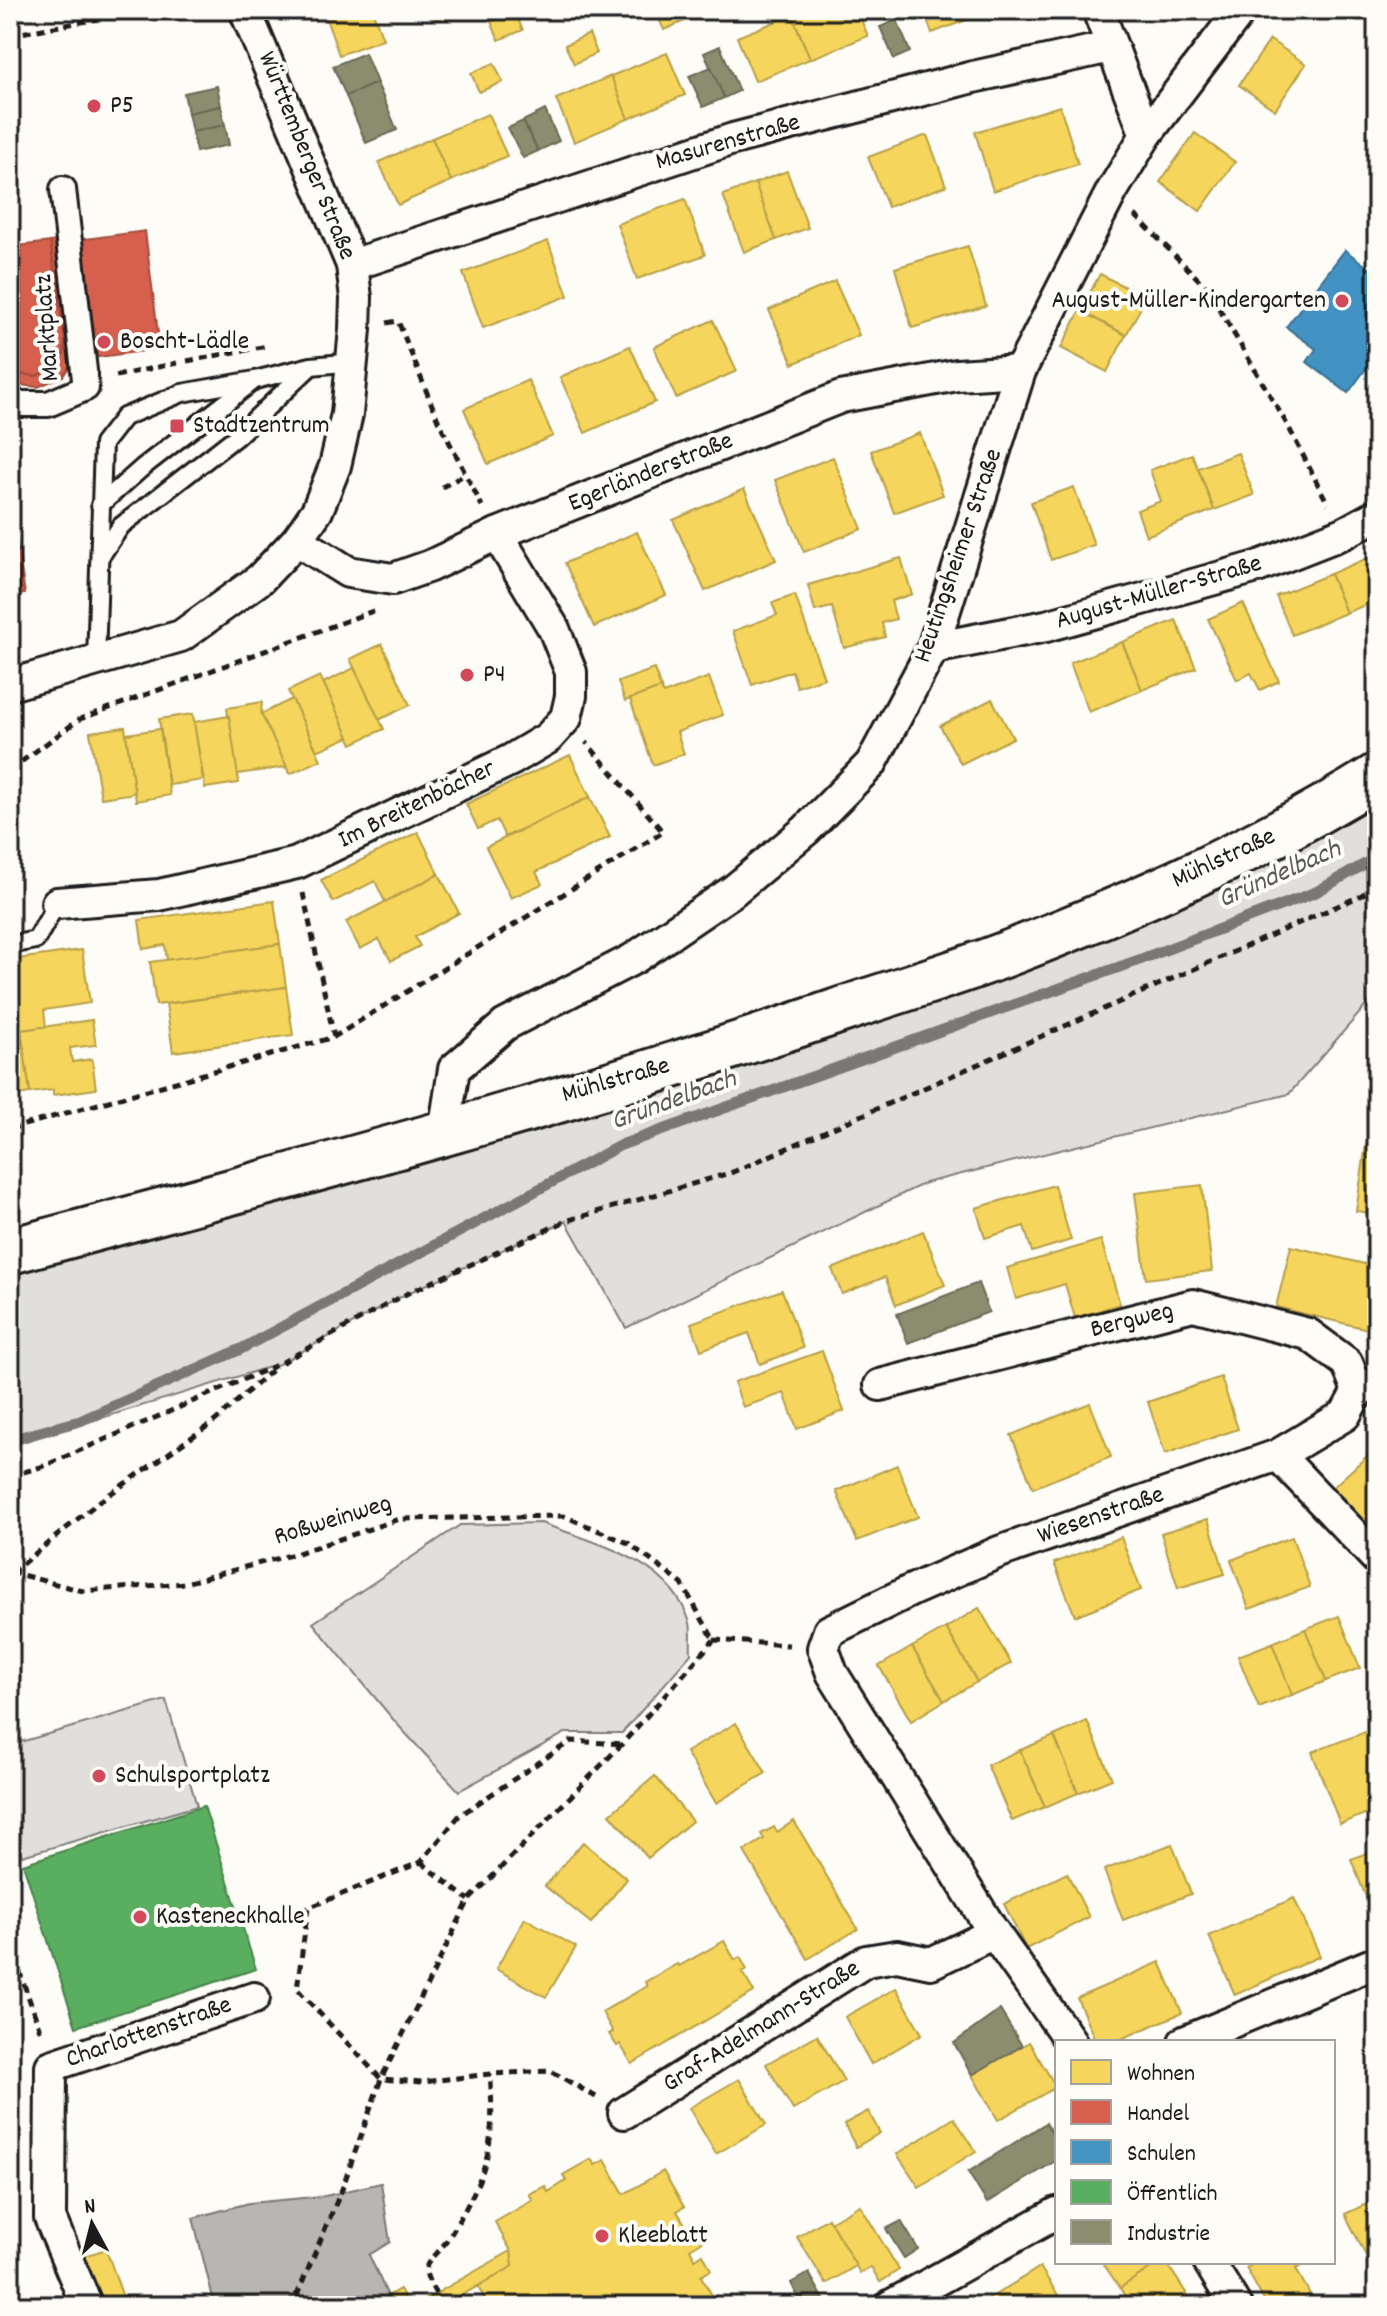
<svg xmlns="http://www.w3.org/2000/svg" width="1387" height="2316" font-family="Dekko,sans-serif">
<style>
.green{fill:#e0dfdb;stroke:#7e7e7c;stroke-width:2}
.water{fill:#b7b6b2;stroke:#797876;stroke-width:2}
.homes{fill:#f6d55c;stroke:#b59e49;stroke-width:2}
.shops{fill:#d6604d;stroke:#9e4c3e;stroke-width:2}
.schools{fill:#4393c3;stroke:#376f91;stroke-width:2}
.public{fill:#5aae61;stroke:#47824c;stroke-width:2}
.industry{fill:#8c8c6e;stroke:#6a6a55;stroke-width:2}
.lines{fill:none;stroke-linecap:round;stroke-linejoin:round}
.stream{stroke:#797876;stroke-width:11}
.service-casing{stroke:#1c1c1c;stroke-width:22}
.pedestrian-casing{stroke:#1c1c1c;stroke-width:30}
.minor-casing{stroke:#1c1c1c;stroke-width:36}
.secondary-casing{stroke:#1c1c1c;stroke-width:50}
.path{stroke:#1c1c1c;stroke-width:5;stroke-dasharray:8 6;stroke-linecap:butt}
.service{stroke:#fdfcf7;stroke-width:16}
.pedestrian{stroke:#fdfcf7;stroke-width:24}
.minor{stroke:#fdfcf7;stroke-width:30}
.secondary{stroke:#fdfcf7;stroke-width:44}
.poi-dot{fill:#d1495b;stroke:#fdfcf7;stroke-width:3}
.labels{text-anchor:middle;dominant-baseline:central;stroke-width:8;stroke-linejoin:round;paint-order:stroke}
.poi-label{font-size:26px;fill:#1c1c1c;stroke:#fdfcf7;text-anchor:start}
.street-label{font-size:26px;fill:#1c1c1c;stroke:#fdfcf7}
.water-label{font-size:28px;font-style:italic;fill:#5a5a58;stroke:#fdfcf7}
</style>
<rect width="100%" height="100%" fill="#fdfcf7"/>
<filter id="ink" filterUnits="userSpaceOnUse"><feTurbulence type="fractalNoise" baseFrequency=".0125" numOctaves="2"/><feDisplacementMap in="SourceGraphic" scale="16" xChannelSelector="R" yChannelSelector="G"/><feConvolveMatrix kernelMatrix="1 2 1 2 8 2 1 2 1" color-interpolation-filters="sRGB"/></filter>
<g filter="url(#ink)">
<g class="green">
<path d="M1377,776V993L1289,1094L925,1183L626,1328L566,1221L408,1293L279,1364L10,1446V1251L733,1047Z"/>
<path d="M541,1523C595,1543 671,1560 690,1623C692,1632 690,1644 691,1654L622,1733H565L459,1791L397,1724L313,1623L460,1525Z"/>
<path d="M166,1700L197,1806L22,1856L10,1816V1745Z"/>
</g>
<path class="water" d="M381,2183L390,2242L369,2255L388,2296L370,2306H215L193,2218L249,2203L325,2196Z"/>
<g class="homes">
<path d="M323,10H372L383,39L339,55Z"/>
<path d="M432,10H460L436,20Z"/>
<path d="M659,10H683L687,20L664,30L656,12Z"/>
<path d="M805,10H857L868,36L810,59L792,15Z"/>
<path d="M923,10H987L988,12L932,33Z"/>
<path d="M514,11L523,30L499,40L491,22Z"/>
<path d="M792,15L810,59L755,81L737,37Z"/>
<path d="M589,34L597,53L574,64L565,45Z"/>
<path d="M1270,40L1306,64L1275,110L1239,85Z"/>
<path d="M667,53L685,95L628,119L611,76Z"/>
<path d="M494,63L503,82L479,92L471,73Z"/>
<path d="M611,76L628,119L574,142L556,99Z"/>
<path d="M1060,106L1078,164L993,191L975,132Z"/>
<path d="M488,114L507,156L451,181L432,138Z"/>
<path d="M1195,133L1235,162L1200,211L1160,182Z"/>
<path d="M927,135L946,186L888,207L868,157Z"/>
<path d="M432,138L451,181L398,205L379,162Z"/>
<path d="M787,171L808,228L776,240L755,183Z"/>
<path d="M755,183L776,240L744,252L723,195Z"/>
<path d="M685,199L705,255L637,279L617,224Z"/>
<path d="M548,241L568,296L483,328L463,273Z"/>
<path d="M968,246L986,306L912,328L895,268Z"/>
<path d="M1100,274L1146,298L1126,335L1080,311Z"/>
<path d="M835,281L859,335L793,364L769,310Z"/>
<path d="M1080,311L1126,335L1107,372L1061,348Z"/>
<path d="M713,320L737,371L676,398L654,347Z"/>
<path d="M630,346L655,402L585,433L560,377Z"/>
<path d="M528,380L553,436L488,464L464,409Z"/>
<path d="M920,433L943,495L894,513L871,451Z"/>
<path d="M1238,453L1254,495L1214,510L1198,468Z"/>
<path d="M1192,454L1214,510L1146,536L1137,510L1161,501L1150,470Z"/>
<path d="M833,457L862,529L804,552L775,480Z"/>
<path d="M1074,487L1094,545L1051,560L1031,502Z"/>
<path d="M744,489L776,560L705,591L673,520Z"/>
<path d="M637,532L666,595L594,627L565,563Z"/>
<path d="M1377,554V600L1346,613L1330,574Z"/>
<path d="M901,558L912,594L891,601L896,619L882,623L885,637L844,648L832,607L815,611L808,585Z"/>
<path d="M1330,574L1346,613L1292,635L1276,596Z"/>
<path d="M795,595L824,678L797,687L792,671L752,685L733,631L777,615L772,603Z"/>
<path d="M1243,603L1279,681L1260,690L1251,673L1237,680L1208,619Z"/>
<path d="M1176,620L1196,668L1142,690L1122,642Z"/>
<path d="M1122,642L1142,690L1089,712L1070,663Z"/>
<path d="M382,644L410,705L379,720L350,659Z"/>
<path d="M354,668L384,729L352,744L323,683Z"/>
<path d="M654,669L661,688L625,701L618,682Z"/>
<path d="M320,676L349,737L317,751L288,691Z"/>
<path d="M709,677L723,715L677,732L684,754L653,765L630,699L661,688L663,694Z"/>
<path d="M292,699L321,760L290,774L261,714Z"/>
<path d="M992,699L1013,738L961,764L940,726Z"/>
<path d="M262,702L261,714L287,767L237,774L227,708Z"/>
<path d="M193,714L203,780L169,785L159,719Z"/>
<path d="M229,716L239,783L205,788L194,722Z"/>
<path d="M125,727L135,793L101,798L90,732Z"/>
<path d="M160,729L170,795L136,801L126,734Z"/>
<path d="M570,755L590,797L505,837L497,820L478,829L466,804Z"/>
<path d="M590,797L610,837L536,872L542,884L511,898L486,847Z"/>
<path d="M418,832L439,874L385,902L375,881L333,902L321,880Z"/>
<path d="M439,874L459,913L415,937L420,946L391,961L379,939L360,949L346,922Z"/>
<path d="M274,901L280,944L167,960L165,945L143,949L139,920Z"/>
<path d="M280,944L286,987L156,1005L150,962Z"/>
<path d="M82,950L90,1003L44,1010L46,1027L21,1030L10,960Z"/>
<path d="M10,961L21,1030L10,1032Z"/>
<path d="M286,987L293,1035L173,1052L166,1004Z"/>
<path d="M92,1020L96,1045L70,1048L72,1062L92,1059L96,1089L53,1095V1090L30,1093L21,1030Z"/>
<path d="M21,1030L30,1093L12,1096V1101H10V1032Z"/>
<path d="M1366,1145L1377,1147V1214L1356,1211Z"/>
<path d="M1054,1185L1071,1240L1032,1252L1024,1226L985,1238L976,1208Z"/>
<path d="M1202,1185L1212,1271L1146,1279L1135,1193Z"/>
<path d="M923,1231L945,1285L896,1305L885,1277L842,1294L832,1269Z"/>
<path d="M1101,1240L1120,1304L1075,1318L1065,1284L1016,1299L1007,1268Z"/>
<path d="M1291,1246L1377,1267L1376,1331L1276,1307Z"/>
<path d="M782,1290L803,1348L760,1364L749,1333L701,1350L691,1323Z"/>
<path d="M822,1351L844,1411L797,1429L784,1393L743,1407L734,1382Z"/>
<path d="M1221,1377L1238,1429L1165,1454L1148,1402Z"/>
<path d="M1090,1403L1111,1457L1033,1488L1011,1435Z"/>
<path d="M1377,1447V1520L1370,1527L1333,1487Z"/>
<path d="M897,1465L918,1517L857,1541L836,1491Z"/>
<path d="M1208,1519L1225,1574L1178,1588L1161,1533Z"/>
<path d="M1121,1537L1141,1590L1075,1616L1054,1563Z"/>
<path d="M1292,1537L1310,1587L1249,1609L1231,1560Z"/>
<path d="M979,1608L1011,1663L977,1682L946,1628Z"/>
<path d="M1339,1616L1360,1668L1326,1681L1305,1629Z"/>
<path d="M946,1628L977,1682L944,1701L912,1647Z"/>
<path d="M1305,1629L1326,1681L1292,1695L1272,1643Z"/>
<path d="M1272,1643L1292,1695L1259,1708L1238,1656Z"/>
<path d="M912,1647L944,1701L911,1721L879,1666Z"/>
<path d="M1087,1721L1112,1779L1078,1793L1054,1736Z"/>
<path d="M736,1723L766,1773L716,1803L686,1752Z"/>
<path d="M1368,1731L1377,1753V1809L1340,1824L1312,1752Z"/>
<path d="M1054,1736L1078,1793L1045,1807L1020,1750Z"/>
<path d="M1020,1750L1045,1807L1012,1821L987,1765Z"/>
<path d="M655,1776L692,1821L648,1858L610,1814Z"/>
<path d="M794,1821L858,1929L808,1959L744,1851L764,1839L761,1834L774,1827L777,1832Z"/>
<path d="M583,1842L627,1879L591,1923L545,1886Z"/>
<path d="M1172,1844L1191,1894L1123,1920L1104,1870Z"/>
<path d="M1377,1849V1925L1351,1859Z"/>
<path d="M1067,1873L1089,1917L1026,1949L1004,1904Z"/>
<path d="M1294,1898L1320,1956L1235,1995L1209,1936Z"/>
<path d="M525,1918L576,1947L546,1997L496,1969Z"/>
<path d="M724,1941L735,1960L740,1957L747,1970L742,1972L754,1992L632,2064L620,2044L617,2046L609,2034L613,2032L602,2012L647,1986L645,1982L677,1964L679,1966Z"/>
<path d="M1160,1962L1182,2013L1114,2042H1096L1077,1998Z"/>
<path d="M896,1988L922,2034L871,2064L845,2017Z"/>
<path d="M817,2035L844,2081L793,2110L766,2064Z"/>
<path d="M1029,2042L1056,2087L998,2120L972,2075Z"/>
<path d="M739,2079L766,2125L716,2154L689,2108Z"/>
<path d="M868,2111L880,2133L856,2147L844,2124Z"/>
<path d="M954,2118L976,2151L919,2187L897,2154Z"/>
<path d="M591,2159L595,2165L605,2160L624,2194L663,2171L684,2207L677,2211L689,2231L695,2227L703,2241L690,2249L695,2259L703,2254L711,2270L701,2276L718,2306H489L478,2287L513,2266L511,2251L495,2222L533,2200L529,2194L545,2186L548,2192L566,2181L563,2175Z"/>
<path d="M1377,2199V2270L1374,2272L1345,2214Z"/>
<path d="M860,2205L899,2270L880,2282L871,2267L860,2273L830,2222Z"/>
<path d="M828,2218L856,2266L826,2284L797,2237Z"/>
<path d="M106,2249L126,2306H99L82,2257Z"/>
<path d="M511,2251L513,2266L443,2306H414Z"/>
<path d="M1102,2262H1160L1120,2288Z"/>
<path d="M1160,2262H1166L1190,2299L1179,2306H1131L1120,2288Z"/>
<path d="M1257,2262H1309L1296,2269L1310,2294L1288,2306H1267L1246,2268Z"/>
<path d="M1040,2267L1065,2306H984L982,2303Z"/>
<path d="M400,2289L409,2306H370Z"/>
</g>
<g class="shops">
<path d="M145,231L160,349L92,358L77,240Z"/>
<path d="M61,240L75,358L63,376L38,387L18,385L10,382V370L36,376L55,367L64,354L65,340L50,242Z"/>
<path d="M50,242L65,340L64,354L55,367L36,376L20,374L10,370V247Z"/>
<path d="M10,498L25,594L10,596Z"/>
</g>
<path class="schools" d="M1345,250L1377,274V354L1348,393L1307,362L1316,349L1286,327Z"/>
<path class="public" d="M204,1806L256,1969L76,2027L23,1864Z"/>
<g class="industry">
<path d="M897,20L910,52L894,59L880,27Z"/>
<path d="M720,46L739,91L724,98L704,53Z"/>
<path d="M365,53L377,83L346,96L333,66Z"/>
<path d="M711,67L724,98L703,107L689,76Z"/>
<path d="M377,83L397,130L366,143L346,96Z"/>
<path d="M217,86L221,106L188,113L184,93Z"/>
<path d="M221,106L225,125L192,132L188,113Z"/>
<path d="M545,110L559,141L538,151L523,121Z"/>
<path d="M523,121L538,151L523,158L508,128Z"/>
<path d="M225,125L229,145L196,152L192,132Z"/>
<path d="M978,1283L989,1312L908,1343L897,1314Z"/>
<path d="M1000,2010L1022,2046L972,2075L954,2043Z"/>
<path d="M1046,2123L1057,2141V2160L987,2203L968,2172Z"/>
<path d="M901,2221L918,2249L904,2258L886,2229Z"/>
<path d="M809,2273L827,2305L824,2306H796L801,2303L791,2283Z"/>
</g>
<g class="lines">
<path class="stream" d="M10,1440L80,1421L241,1349L621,1145L1139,960L1316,892L1377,857"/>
<g class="service-casing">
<g id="service">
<path d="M100,505L143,467L251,383"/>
<path d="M100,557L121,526L237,436L310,367"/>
<path d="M96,662L103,444L124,417L182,393L255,380L311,366L354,362"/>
<path d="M10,945L36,940L57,903"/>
</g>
</g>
<g class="pedestrian-casing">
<path id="pedestrian" d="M10,404H48L86,388L63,189"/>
</g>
<g class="minor-casing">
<g id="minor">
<path d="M1098,10L1146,135"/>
<path d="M352,265L733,139L973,77L1111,47"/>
<path d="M297,540L348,572L393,579L430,566L497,534L841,397L957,375L1020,371"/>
<path d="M933,648L1046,626L1257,567L1344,533L1377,515"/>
<path d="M10,685L181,636L260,579L297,540L317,511L335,466L347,414L355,329L356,298L352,265L245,10"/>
<path d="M57,903L159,895L297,863L511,760L548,738L566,718L571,696V672L554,629L497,534"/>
<path d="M444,1132L454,1069L505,1025L633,959L733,891L806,830L871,764L933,648L1020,371L1112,191L1146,135L1241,10"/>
<path d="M880,1385L1193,1305L1308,1334L1347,1363L1358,1391"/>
<path d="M1278,1455L1377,1559"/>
<path d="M1071,2042L994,1933L832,1673L823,1648L829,1631L912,1590L999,1552L1278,1455L1345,1415L1358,1391L1377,1382"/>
<path d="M1184,2042L1377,1962"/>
<path d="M624,2113L866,1961L897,1956L931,1963L994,1933"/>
<path d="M1209,2262L1236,2306"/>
<path d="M87,2306L50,2218L51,2066L254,1998"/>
<path d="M890,2306L1057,2213"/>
</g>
</g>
<g class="secondary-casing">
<path id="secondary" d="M10,1251C289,1177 570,1103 844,1009C899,990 955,974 1009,953C1136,904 1262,848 1377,776"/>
</g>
<g class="path">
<path d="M10,35L148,10"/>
<path d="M1135,215L1207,288L1288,426L1328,504"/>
<path d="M387,323L398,321L438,420L482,506"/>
<path d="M187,361L267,346"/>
<path d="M116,376L177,363"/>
<path d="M442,487L466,474"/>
<path d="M10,770L80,719L373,611"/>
<path d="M303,893L334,1037"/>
<path d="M10,1129L334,1037L663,832L586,742"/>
<path d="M10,1476L44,1466L279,1364L408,1293L566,1221L733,1172L1358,897L1377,886"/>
<path d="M10,1565V1581"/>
<path d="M10,1572L83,1591L185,1583L298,1553L399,1519L564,1516L628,1543L682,1584L714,1640"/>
<path d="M11,1573L100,1501L215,1421L274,1368"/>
<path d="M714,1640L789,1645"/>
<path d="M421,1862L469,1900"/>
<path d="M10,1944L41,2033"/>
<path d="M596,2097L551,2071L490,2074L423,2082L381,2079L297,1989L308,1908L421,1862L459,1816L571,1741L622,1744"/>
<path d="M436,2294C432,2286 423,2274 427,2265C432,2255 444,2247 450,2236C487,2173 496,2148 490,2074"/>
<path d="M286,2306L298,2293L342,2189L381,2079L469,1900L622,1744L714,1640"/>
</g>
<use href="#service" class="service"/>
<use href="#pedestrian" class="pedestrian"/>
<use href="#minor" class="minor"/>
<use href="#secondary" class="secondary"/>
</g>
</g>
<g class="poi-dot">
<circle cx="94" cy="106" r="8"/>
<circle cx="1342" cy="301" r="8"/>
<circle cx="104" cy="342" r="8"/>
<rect x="169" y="418" width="16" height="16" rx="4"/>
<circle cx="467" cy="675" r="8"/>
<circle cx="99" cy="1776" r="8"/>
<circle cx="140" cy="1917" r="8"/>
<circle cx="602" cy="2236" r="8"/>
</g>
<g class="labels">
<g class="poi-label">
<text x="110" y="106">P5</text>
<text x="1326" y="301" text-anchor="end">August-Müller-Kindergarten</text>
<text x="120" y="342">Boscht-Lädle</text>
<text x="193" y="426">Stadtzentrum</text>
<text x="483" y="675">P4</text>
<text x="115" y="1776">Schulsportplatz</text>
<text x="156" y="1917">Kasteneckhalle</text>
<text x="618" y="2236">Kleeblatt</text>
</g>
<g class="street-label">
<text transform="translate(728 143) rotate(-16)">Masurenstraße</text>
<text transform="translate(306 156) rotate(68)">Württemberger Straße</text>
<text transform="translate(48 328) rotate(-94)">Marktplatz</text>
<text transform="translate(651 473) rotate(-22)">Egerländerstraße</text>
<text transform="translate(959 556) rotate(-71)">Heutingsheimer Straße</text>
<text transform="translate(1159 593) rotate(-16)">August-Müller-Straße</text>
<text transform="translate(417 805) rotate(-26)">Im Breitenbächer</text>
<text transform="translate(1224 859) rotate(-25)">Mühlstraße</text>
<text transform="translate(616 1081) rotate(-16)">Mühlstraße</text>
<text transform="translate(1132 1321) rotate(-14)">Bergweg</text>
<text transform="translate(1101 1516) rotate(-19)">Wiesenstraße</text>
<text transform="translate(333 1521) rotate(-17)">Roßweinweg</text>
<text transform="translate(762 2027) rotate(-32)">Graf-Adelmann-Straße</text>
<text transform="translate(149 2033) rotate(-19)">Charlottenstraße</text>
</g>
<g class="water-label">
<text transform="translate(1280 876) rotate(-24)">Gründelbach</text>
<text transform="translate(674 1102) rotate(-20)">Gründelbach</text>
</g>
</g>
<rect width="1387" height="2316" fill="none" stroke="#fdfcf7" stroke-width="40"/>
<rect x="20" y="20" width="1347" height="2276" fill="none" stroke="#1c1c1c" stroke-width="3" filter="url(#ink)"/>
<rect x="1055" y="2040" width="280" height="224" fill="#fdfcf7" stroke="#a3a29f" stroke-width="2"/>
<rect x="1071" y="2060" width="40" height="24" fill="#f6d55c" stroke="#a3a29f" stroke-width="2"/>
<text x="1127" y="2080" font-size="24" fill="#1c1c1c">Wohnen</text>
<rect x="1071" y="2100" width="40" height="24" fill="#d6604d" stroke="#a3a29f" stroke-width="2"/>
<text x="1127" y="2120" font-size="24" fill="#1c1c1c">Handel</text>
<rect x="1071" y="2140" width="40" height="24" fill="#4393c3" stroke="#a3a29f" stroke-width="2"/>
<text x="1127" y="2160" font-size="24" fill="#1c1c1c">Schulen</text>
<rect x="1071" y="2180" width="40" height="24" fill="#5aae61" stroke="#a3a29f" stroke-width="2"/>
<text x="1127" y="2200" font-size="24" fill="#1c1c1c">Öffentlich</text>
<rect x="1071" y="2220" width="40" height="24" fill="#8c8c6e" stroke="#a3a29f" stroke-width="2"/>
<text x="1127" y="2240" font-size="24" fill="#1c1c1c">Industrie</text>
<g transform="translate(92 2224) rotate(353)" stroke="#fdfcf7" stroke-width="6" paint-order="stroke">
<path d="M0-6L14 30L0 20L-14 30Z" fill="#1c1c1c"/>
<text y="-12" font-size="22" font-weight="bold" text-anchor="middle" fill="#1c1c1c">N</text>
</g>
</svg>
